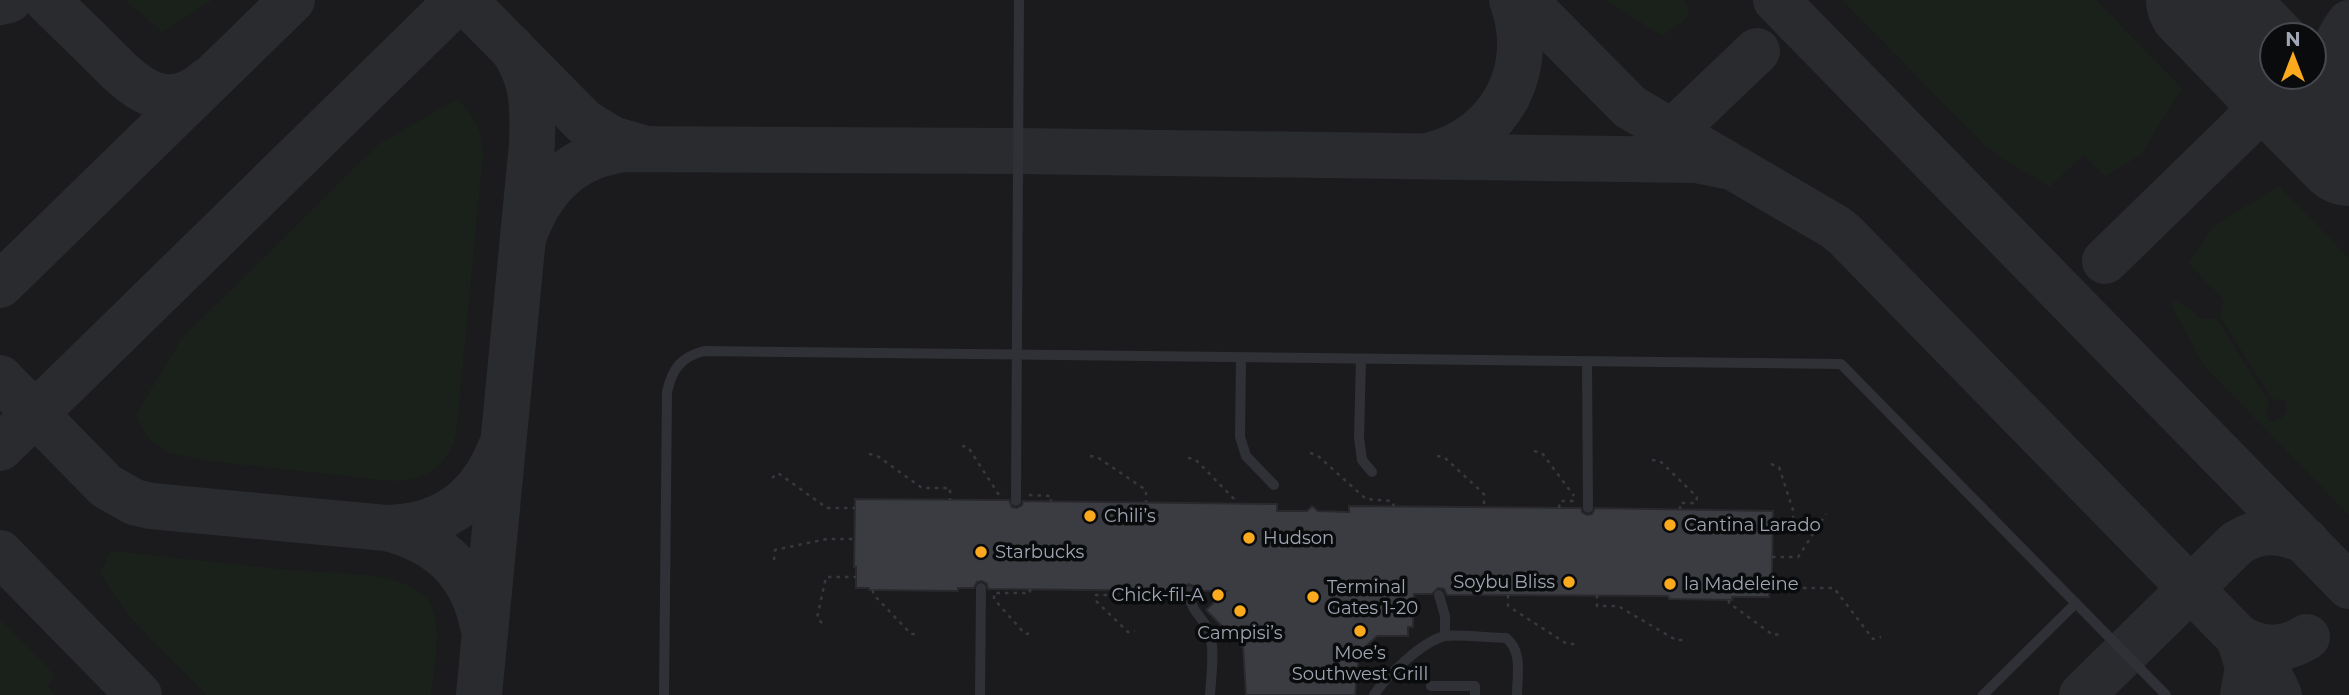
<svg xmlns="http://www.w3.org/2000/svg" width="2349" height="695" font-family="Montserrat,sans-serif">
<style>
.built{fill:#1b1b1e;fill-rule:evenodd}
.green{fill:#1a211a}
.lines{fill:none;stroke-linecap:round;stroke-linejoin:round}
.taxiway{stroke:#2a2b2f;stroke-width:46}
.runway{stroke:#2a2b2f;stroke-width:112}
.building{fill:#3b3c41;stroke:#29292d;stroke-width:2}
.path{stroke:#36383d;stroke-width:2.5;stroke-dasharray:3.5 5;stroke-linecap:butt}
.service{stroke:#303136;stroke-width:10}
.poi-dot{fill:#fba91d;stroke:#0a0b0c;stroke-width:2.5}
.labels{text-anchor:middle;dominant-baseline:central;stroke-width:7;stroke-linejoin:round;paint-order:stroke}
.poi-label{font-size:18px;fill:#a0a6b3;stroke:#0a0b0c;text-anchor:start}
</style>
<rect width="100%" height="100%" fill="#0f0f11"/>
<path class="built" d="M0,0H2349V695H0ZM2272,35H2314V77H2272Z"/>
<g class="green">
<path d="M126,0H212L162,32Z"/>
<path d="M1606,0H1683L1689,10L1685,20L1662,36Z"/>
<path d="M1842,0H2096L2182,88L2141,155L2105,176L2083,155L2050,187L1988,149Z"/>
<path d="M457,99C475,114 481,131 483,154L456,435C447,468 424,480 392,481L209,461L169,453L146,436L136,414L182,338L379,144Z"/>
<path d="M2279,186L2349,258V515L2204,366L2170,303L2176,300L2191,309L2200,319H2217L2269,402L2265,416L2270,421C2283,419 2292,413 2284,399L2273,400L2220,317L2224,300L2188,263L2214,226Z"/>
<path d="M110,551C174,557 238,565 302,571C335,573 370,572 402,583C414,587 425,594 431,605C443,628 433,670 431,695H206L128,615L100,574Z"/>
<path d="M0,619L55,676L47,686L56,695H0Z"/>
</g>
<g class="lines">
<g class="taxiway">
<path d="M47,0C64,17 81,33 98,50C130,82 162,120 208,80"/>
<path d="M464,0L584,122L612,139L643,148"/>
<path d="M1524,0L1630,107L1835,227L1845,235L2239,638L2264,664L2279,695"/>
<path d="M1776,0L2349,586"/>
<path d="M2198,0C2234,36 2283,70 2245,124C2292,93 2317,122 2349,154"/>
<path d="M0,2L9,0"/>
<path d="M2349,23C2324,58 2317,109 2349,143"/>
<path d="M1652,151L1757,51"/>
<path d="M1432,155C1502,136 1537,68 1512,0"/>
<path d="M523,238C541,188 571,155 627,149L1017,151L1696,160L1731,167"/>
<path d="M2105,261L2294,77"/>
<path d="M0,285L292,0"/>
<path d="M0,378L106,486L134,502L151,506L386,528C442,527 479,501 500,449"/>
<path d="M0,448L458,0"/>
<path d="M386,528C439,541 473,572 483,627"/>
<path d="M0,553L139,695"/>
<path d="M479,695L532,144C533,105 534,81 512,48"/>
<path d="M2082,695L2237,543C2261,528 2281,530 2306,541"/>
<path d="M2243,695L2248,667L2239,638C2263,651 2284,651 2307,637"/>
</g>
<g class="runway">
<path d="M2202,0L2272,72"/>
<path d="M2277,77L2349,150"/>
</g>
</g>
<path class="building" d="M855,499L1009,500L1012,507L1017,508L1022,505L1023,501L1277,504V511H1307L1312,506L1318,511L1349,512V506L1581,508L1582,512L1587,515L1592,514L1595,508L1773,511L1772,578L1769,577V597H1732V600L1669,599L1668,596L1447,595L1444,589L1438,588L1432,594H1414L1413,627H1408V636H1377L1359,653L1355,695H1246L1243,648L1206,610L1226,591H1197L1194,586L1189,584L1184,586L1182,591L988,589L987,584L982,581L977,582L974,588H958V591L869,590V588H856V567H854Z"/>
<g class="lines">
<g class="path">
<path d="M962,446L968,447L999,495H1004"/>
<path d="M1534,451L1542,453L1574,496"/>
<path d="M1310,453L1317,455L1366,499L1392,501L1394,506"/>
<path d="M869,454L876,455L922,488H950V500"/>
<path d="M1090,456L1097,457L1146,490V502"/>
<path d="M1437,456L1444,457L1484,494V507"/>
<path d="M1188,458L1195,459L1234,499V504"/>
<path d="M1652,460L1660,461L1697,497L1696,503H1680V509"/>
<path d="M1771,464L1779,467L1793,510V519H1773"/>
<path d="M772,478L778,473L827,508H855"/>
<path d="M1029,495L1051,496V501"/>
<path d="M1559,508L1560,501H1574"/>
<path d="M1772,557H1798L1826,514"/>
<path d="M774,560L775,550L827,539H854"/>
<path d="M1769,588H1834L1873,639L1881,637"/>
<path d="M1030,589V593H994V599L1025,634L1032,633"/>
<path d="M873,590V594L911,634H919"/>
<path d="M1119,590V595H1096V601L1128,632L1135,631"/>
<path d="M1508,595V606L1567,644H1575"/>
<path d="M1597,595V606H1618L1676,640H1685"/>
<path d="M1729,600V603L1773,635L1780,634"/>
<path d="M822,623L817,618L826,577H856"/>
</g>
<g class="service">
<path d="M1241,358L1240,437L1246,456L1274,485"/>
<path d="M1361,359L1359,438L1362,460L1372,472"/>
<path d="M1587,361L1588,508"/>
<path d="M1016,501L1019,0"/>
<path d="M1189,591C1190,613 1204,616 1210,635C1215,650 1211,678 1210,695"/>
<path d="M1439,595L1445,616V636"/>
<path d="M1431,686H1475V695"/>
<path d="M664,695L667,392C672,369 681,357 704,351L1841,364L2166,695"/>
<path d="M980,695L981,588"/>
<path d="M1374,695C1386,676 1423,641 1445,636C1457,634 1492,638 1506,638C1523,651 1517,676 1517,695"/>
<path d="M1983,695L2076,603"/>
</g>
</g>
<g class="poi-dot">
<circle cx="1090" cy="516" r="7"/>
<circle cx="1670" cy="525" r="7"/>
<circle cx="1249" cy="538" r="7"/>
<circle cx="981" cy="552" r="7"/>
<circle cx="1569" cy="582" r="7"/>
<circle cx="1670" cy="584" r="7"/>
<circle cx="1218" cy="595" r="7"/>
<circle cx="1313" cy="597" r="7"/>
<circle cx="1240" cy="611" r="7"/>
<circle cx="1360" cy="631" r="7"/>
</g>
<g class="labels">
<g class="poi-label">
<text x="1104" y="516">Chili’s</text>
<text x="1684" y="525">Cantina Larado</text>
<text x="1263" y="538">Hudson</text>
<text x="995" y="552">Starbucks</text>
<text x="1555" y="582" text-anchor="end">Soybu Bliss</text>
<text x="1684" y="584">la Madeleine</text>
<text x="1327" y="587">Terminal<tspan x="1327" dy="21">Gates 1-20</tspan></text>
<text x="1204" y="595" text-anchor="end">Chick-fil-A</text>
<text x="1240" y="633" text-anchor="middle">Campisi’s</text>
<text x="1360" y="653" text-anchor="middle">Moe’s<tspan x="1360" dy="21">Southwest Grill</tspan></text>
</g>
</g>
<g transform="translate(2293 56)"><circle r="33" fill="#0a0b0c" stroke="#46494f" stroke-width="2"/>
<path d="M0-5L12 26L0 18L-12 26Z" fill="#fba91d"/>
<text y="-10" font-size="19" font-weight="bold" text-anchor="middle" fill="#a0a6b3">N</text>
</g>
</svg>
